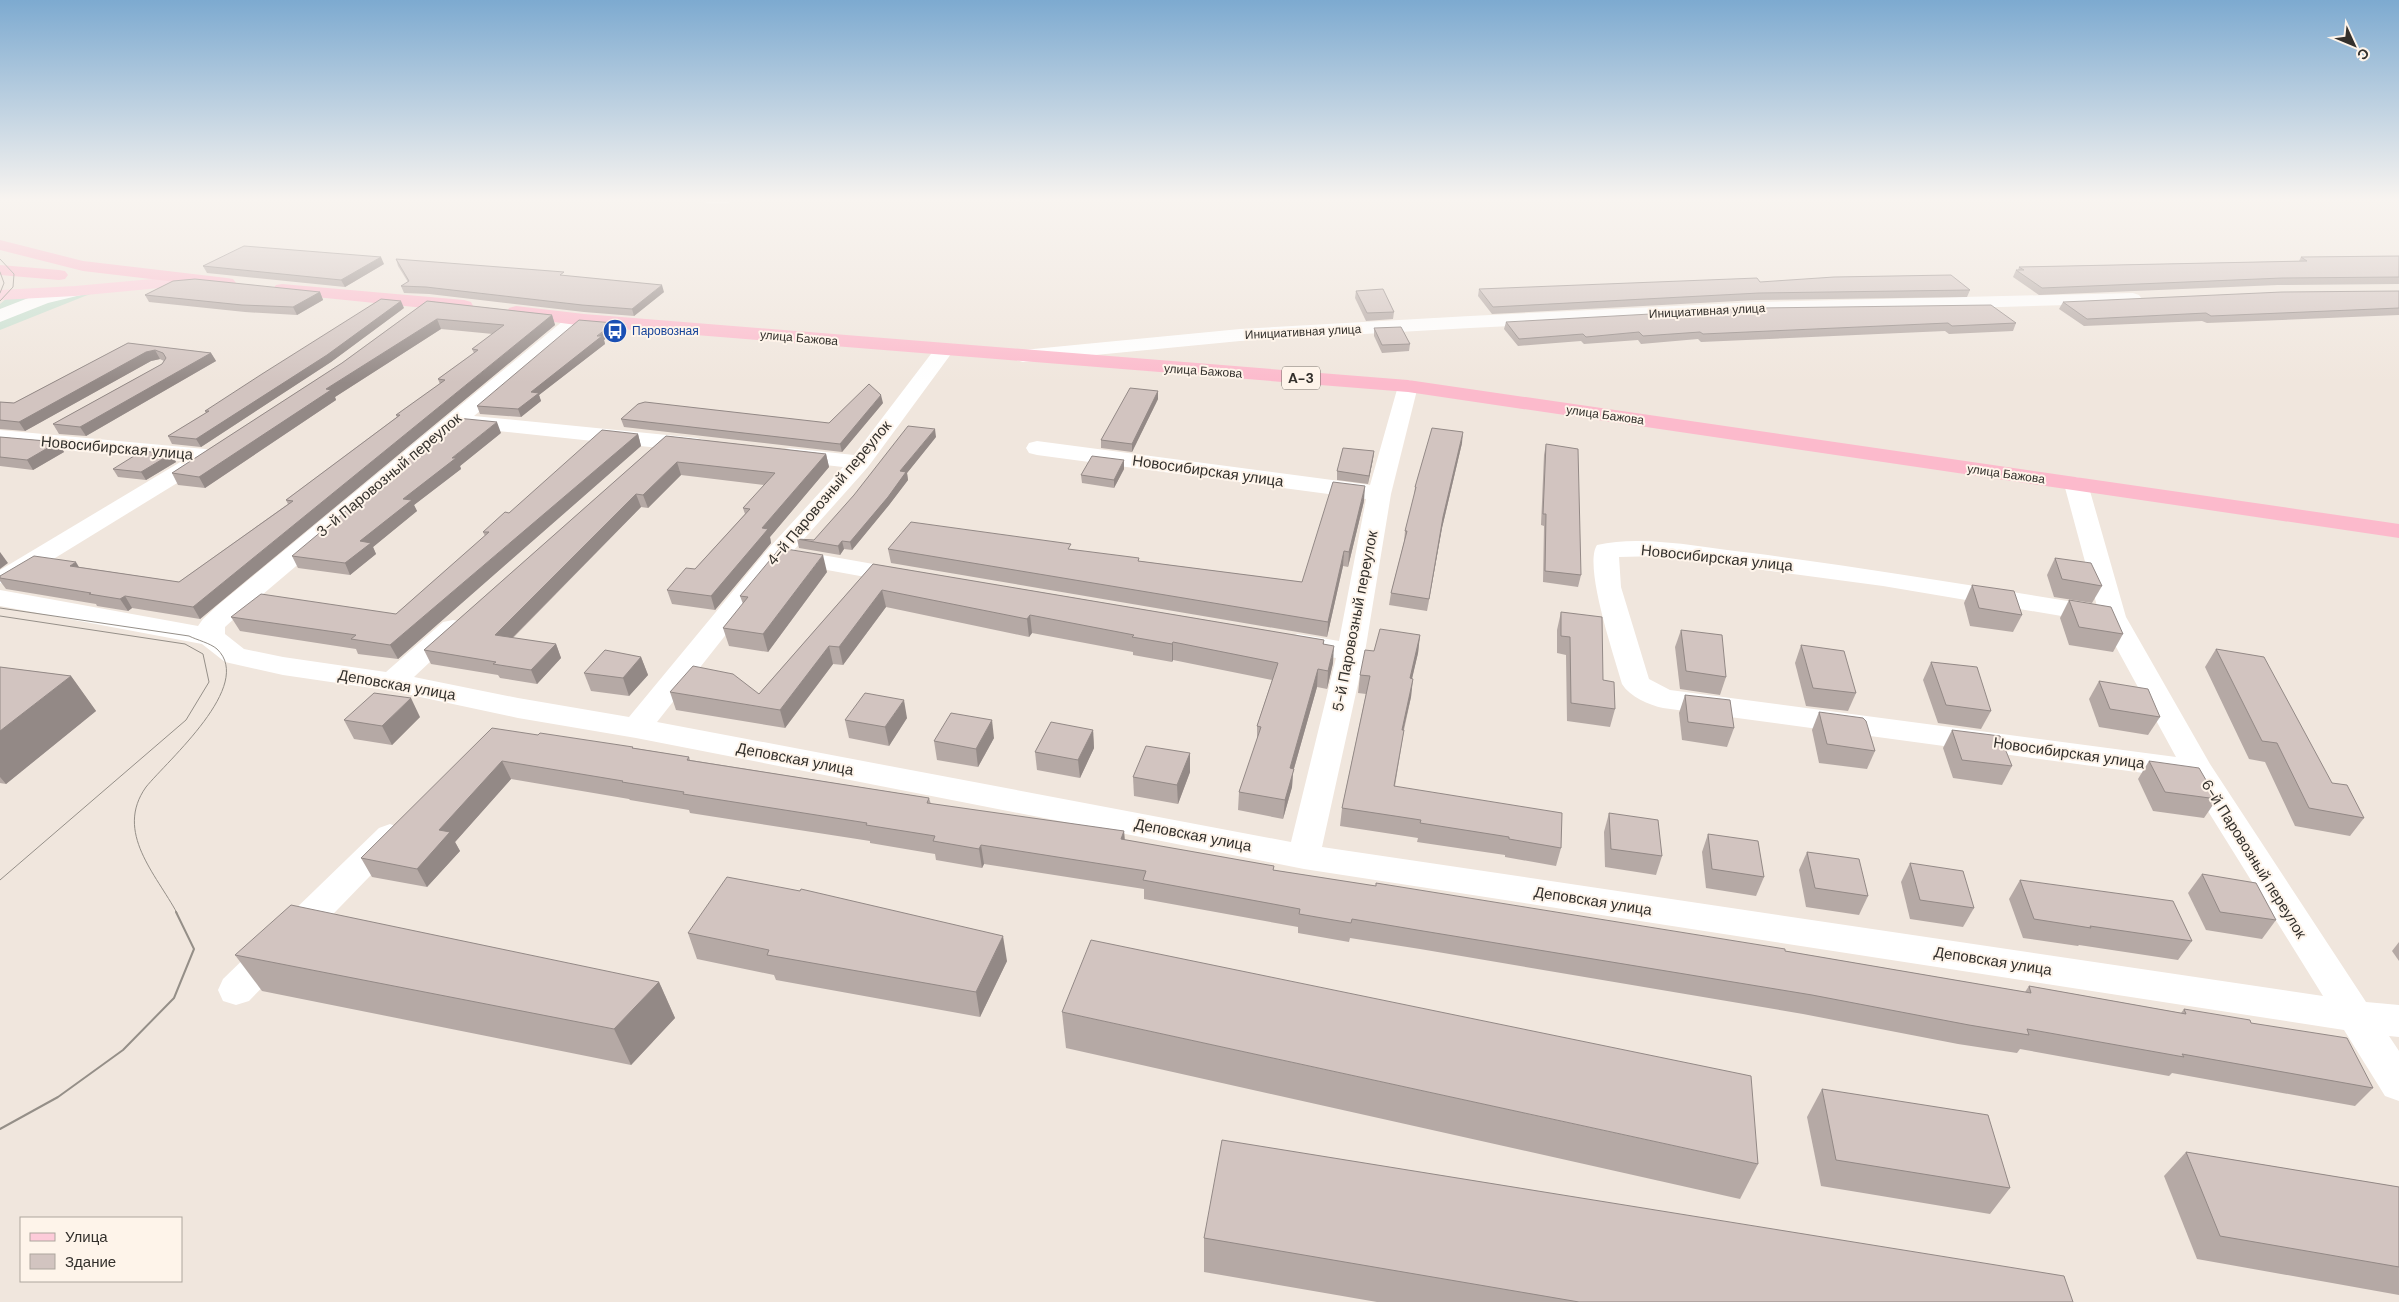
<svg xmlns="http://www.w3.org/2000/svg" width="2399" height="1302" font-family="'DM Sans',sans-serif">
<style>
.green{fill:#c7e0d0}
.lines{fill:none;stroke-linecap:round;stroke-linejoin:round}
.minor{fill:#fff;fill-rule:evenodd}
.primary{fill:#fdcbd9;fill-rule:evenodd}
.trunk{fill:#fcbacc;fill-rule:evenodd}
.tram-far1{stroke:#958f88;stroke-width:1}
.tram{stroke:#958f88;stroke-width:2}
.wall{fill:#b5a9a5}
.shaded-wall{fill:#938986}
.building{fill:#d2c4c0;stroke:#938986}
.labels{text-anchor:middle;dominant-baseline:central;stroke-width:4;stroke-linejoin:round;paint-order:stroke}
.far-street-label{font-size:12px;fill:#33302c;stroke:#fef4ea}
.far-transit-label{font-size:12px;fill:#164399;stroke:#fef4ea;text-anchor:start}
.shield{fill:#fef4ea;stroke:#706b65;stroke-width:1}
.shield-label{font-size:14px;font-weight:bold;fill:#33302c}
.street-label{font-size:15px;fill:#33302c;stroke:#fef4ea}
</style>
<rect width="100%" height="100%" fill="#f0e6dd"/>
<path class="green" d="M94,293L85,296L0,330V304L6,299Z"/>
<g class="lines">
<g class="minor">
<path d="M705,201H730L728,204H707Z"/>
<path d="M75,286L81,287L84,291L81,295L48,303L0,322V309L36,295Z"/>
<path d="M2133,293L2139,295L2142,299L2139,303L1757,314L1470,328L1240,341L1023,362L1016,360L1013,356L1016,352L1023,350L1240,329L1470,316L1757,302Z"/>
<path d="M576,314L583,316L585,320L583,324L474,416L697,438L705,440L708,445L705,450L697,452L460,427L236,617L225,627V634L244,649L283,657L386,672L443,622L453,620L463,622L466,628L414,677L518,698L629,717L768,549L843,467L781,460L778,455L781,450L789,448L854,455L937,346L944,344L951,346L954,350L951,354L868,467L794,550L913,571L917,576L913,581L904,584L783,562L657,722L1291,842L1336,658L1288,649L1284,643L1288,637L1298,634L1339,641L1366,499L1037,455L1029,453L1026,448L1029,443L1037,441L1370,485L1398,386L1401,382L1408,380L1415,382L1418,386L1391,494L1365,652L1322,847L2323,996L2188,779L1663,708C1649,705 1630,697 1622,684C1615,658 1583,566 1597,545C1642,534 1706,548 1752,553C1867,568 1982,587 2097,606L2064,484L2068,479L2076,477L2084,479L2088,484L2126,617L2210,764L2366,1002L2399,1005V1037L2389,1036L2399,1051V1101L2385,1096L2344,1030L1304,869L636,738L518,718L392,691L283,675L225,662L202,644L0,606V590L198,626L203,619L218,605L569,316ZM1659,556L1883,586L2103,623L2176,757L1670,690L1649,679L1621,587L1619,557Z"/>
<path d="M0,430L205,449L213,451L216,456L213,461L16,582L7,585L0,583V570L182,461L0,444Z"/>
<path d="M390,824L401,828L406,836L401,844L249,1001L236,1005L223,1001L218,990L223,979L379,828Z"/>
</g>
<path class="primary" d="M196,275L202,276L205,280L202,284L75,296L0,300V290L75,286Z"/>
<g class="trunk">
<path d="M0,240L83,261L227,278L233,279L236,283L233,287L227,288L83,271L0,250Z"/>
<path d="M0,265L59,270L65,271L68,275L65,279L59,280L0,275Z"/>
<path d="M282,284L464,300L471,302L473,306L471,310L464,312L276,293L273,289L276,285Z"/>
<path d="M516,306L584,314L1408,380L2399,524V538L1408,392L584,326L509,316L507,312L509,308Z"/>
</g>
<g class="tram-far1">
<path d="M0,259L14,274L13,287L0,301"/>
<path d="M0,272L4,283L0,293"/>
<path d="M0,608L189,636C197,640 210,643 217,649C255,685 168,760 146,787C114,832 156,874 177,913"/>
<path d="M0,616L185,644L203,654L209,682L186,720L0,880"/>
</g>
<path class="tram" d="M0,1129L58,1097L123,1050L174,998L194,949L176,912"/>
</g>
<g class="wall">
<path d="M2399,256V284L2278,285L2039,295L2013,277L2016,270H2018L2019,267L2299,261L2301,257Z"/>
<path d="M396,259L565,276L664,292L634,316L584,312L429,294L404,293L401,286L408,282L398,266Z"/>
<path d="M384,264L345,287L207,273L203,266Z"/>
<path d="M1760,282L1970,290L1967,297L1757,300L1492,314L1478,296L1479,289Z"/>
<path d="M1356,291L1394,312L1393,319L1366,321L1355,298Z"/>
<path d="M2399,291V315L2207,323L2202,321L2084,326L2059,309L2063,302Z"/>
<path d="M320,292L323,300L297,315L245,312L149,302L145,295Z"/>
<path d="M427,301L552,315L555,325L200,619L132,608L128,611L97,606L96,604L6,589L0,581V576L79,567L179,582L288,504L286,500L397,417L396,415L440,384L438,379L474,353L472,349L493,334L441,329L335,397L336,400L205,488L178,485L172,473L342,363Z"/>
<path d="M404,308L331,362L201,447L172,444L168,436L206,413L205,411Z"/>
<path d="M1506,322L2016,323L2013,331L1949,334L1945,331L1701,342L1698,339L1641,344L1638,340L1584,344L1581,341L1518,346L1504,329Z"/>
<path d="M614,323L616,330L604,340L605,344L539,395L541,401L521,417L480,414L477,406Z"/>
<path d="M1374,328L1410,344L1409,351L1382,353L1374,336Z"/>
<path d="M128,343L211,353L216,361L86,436L59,434L53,424L162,364L164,361L160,359L151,361L25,431L0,429V402L14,403Z"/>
<path d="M1158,391V399L1132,452L1101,448V440Z"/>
<path d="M883,403L842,452L624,427L621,419L829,423Z"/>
<path d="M501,433L460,466L461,469L414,505L417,511L373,547L376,554L350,575L298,568L292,556Z"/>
<path d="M638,434L641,446L398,659L358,654L356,649L240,631L231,617L396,614L485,536L483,532L509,513Z"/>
<path d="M666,436L826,454L829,467L770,537L771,543L715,610L672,604L667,590L695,569L745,514L743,508L765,485L681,475L648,508L641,507L513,638L556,644L561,658L537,684L500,678L498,675L431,664L424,650Z"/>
<path d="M0,437L58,442L64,452L33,470L0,466Z"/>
<path d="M936,437L907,473L908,480L889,505L852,550L844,549L840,555L799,548L797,539L814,540Z"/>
<path d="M1462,443L1442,528L1427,611L1389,605L1391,593L1404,542L1405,531L1414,498L1415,487Z"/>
<path d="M1546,444L1581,575L1578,587L1543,582L1544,526L1541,525L1544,455Z"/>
<path d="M1374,451L1373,459L1368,484L1337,480V471Z"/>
<path d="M171,454L176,462L146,480L118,477L113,469Z"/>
<path d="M1124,460V469L1114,488L1082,483L1081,475Z"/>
<path d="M1364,501L1348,567L1343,566L1327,637L891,563L888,549L1072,550L1139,561L1302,582Z"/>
<path d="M2055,558L2102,586L2092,603L2054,597L2047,575Z"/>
<path d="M873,564L1324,640V644L1333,663L1327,689L1317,687L1293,772L1292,787L1283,819L1238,810L1239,792L1257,740V726L1272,680L1173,660L1172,662L1133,655V652L1032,633L1029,637L886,607L843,665L833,664L785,728L676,710L670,692L759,694Z"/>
<path d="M827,572L768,652L729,646L723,628L743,604L740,596Z"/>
<path d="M1972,585L2022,615L2013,632L1970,626L1964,603Z"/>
<path d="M2069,600L2123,634L2113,652L2069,645L2060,618Z"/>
<path d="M1561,612L1615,709L1610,727L1567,721L1566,655L1557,653V630Z"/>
<path d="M1681,630L1726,677L1720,695L1680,689L1675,647Z"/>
<path d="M1420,635L1418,653L1412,678L1411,697L1404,730L1395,786L1561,848L1556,866L1505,857V855L1417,842L1418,838L1340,826L1342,808L1366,694L1358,693L1360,675L1374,651Z"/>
<path d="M1801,645L1856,693L1848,711L1806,706L1795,663Z"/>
<path d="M2216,649L2332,783L2364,818L2350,836L2295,826L2265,762L2249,759L2205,667Z"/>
<path d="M641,657L648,675L629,696L591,691L584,673Z"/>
<path d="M1931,662L1991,711L1981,729L1938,723L1923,680Z"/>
<path d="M0,667L71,676L96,711L6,784L0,783Z"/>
<path d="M2099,681L2160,717L2148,735L2099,727L2089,699Z"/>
<path d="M1685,695L1734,728L1727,747L1682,740L1679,713Z"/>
<path d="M1819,712L1875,751L1867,769L1819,763L1812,730Z"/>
<path d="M420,717L392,745L354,739L344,720Z"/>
<path d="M907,718L889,746L849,738L845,720Z"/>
<path d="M1093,730L1094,748L1080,778L1037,770L1035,752Z"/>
<path d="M1952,730L2012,766L2002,785L1953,778L1943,748Z"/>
<path d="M538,735L634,748L689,757L690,760L929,798L931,804L1124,831L1125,840L1274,866L1273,870L1785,951L2025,992L2029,986L2181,1013L2184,1009L2251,1023L2373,1088L2355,1106L2172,1073L2169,1076L2020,1049L2017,1053L1958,1044L1803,1014L1420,949L1350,938L1349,942L1298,933V927L1144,899V889L984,864L982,868L936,860L935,854L870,843V841L690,813L689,810L630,800L629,799L511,779L455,842L460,851L427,887L372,877L361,858Z"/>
<path d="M994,738L978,767L937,760L934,741Z"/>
<path d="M1190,753V772L1178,804L1134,796L1133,777Z"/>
<path d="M2149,761L2217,799L2204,818L2153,811L2138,779Z"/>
<path d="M1609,813L1662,856L1656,875L1605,867L1604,832Z"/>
<path d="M1708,834L1764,877L1756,896L1706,888L1702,852Z"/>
<path d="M1807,852L1868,896L1859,915L1806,907L1799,870Z"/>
<path d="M1910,863L1974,908L1963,927L1910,919L1901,882Z"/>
<path d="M2202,874L2276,920L2262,939L2206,930L2188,893Z"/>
<path d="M2020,880L2192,941L2178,960L2079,945L2078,946L2023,938L2009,899Z"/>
<path d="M688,933L1007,961L980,1017L776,980L774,975L697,959Z"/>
<path d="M2399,942V961L2392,951Z"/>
<path d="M235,955L659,982L675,1018L631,1065L262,991Z"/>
<path d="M1062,1012L1758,1164L1740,1199L1066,1048Z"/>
<path d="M1822,1089L2010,1188L1990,1214L1821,1186L1807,1117Z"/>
<path d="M2186,1152L2399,1187V1295L2197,1259L2164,1176Z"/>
<path d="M1204,1238L2073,1302H1377L1204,1272Z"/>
</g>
<g class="shaded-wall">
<path d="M381,257L384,264L345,287L341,280Z"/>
<path d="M662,285L664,292L634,316L632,309Z"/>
<path d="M320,292L323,300L297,315L293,307Z"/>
<path d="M401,301L404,308L331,362L201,447L196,439Z"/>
<path d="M552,315L555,325L200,619L193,607Z"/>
<path d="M437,319L441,329L335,397L336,400L205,488L199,477L326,389Z"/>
<path d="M614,323L616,330L604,340L605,344L539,395L541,401L521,417L518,409L531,392Z"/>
<path d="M155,350L160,359L151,361L25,431L19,422L146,352Z"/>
<path d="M211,353L216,361L86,436L80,427Z"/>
<path d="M1158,391V399L1132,452V444Z"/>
<path d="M881,395L883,403L842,452L840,444Z"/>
<path d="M497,422L501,433L460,466L461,469L414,505L417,511L373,547L376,554L350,575L345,563L360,541L403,499L452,458Z"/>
<path d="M935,429L936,437L907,473L908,480L889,505L852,550L850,542L900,471Z"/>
<path d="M1463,432L1462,443L1442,528L1427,611L1443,517Z"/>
<path d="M638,434L641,446L398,659L390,645Z"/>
<path d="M58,442L64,452L33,470L27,460Z"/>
<path d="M1374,451L1373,459L1368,484L1369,476Z"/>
<path d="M171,454L176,462L146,480L141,472Z"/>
<path d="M826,454L829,467L770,537L771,543L715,610L711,596L762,528Z"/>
<path d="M1124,460V469L1114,488V480Z"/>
<path d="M677,462L681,475L648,508L643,495Z"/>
<path d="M1365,486L1364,501L1348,567L1349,552Z"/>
<path d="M636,494L641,507L501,649L495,635Z"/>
<path d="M842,541L844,549L840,555L838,546Z"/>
<path d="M1344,551L1343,566L1327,637L1328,622Z"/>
<path d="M0,552L8,563L0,569Z"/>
<path d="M823,555L827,572L768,652L763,634Z"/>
<path d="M76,562L83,574L70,566Z"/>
<path d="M882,590L886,607L843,665L839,647Z"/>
<path d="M125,596L132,608L128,611L120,599Z"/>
<path d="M1030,615L1032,633L1029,637L1027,619Z"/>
<path d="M1420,635L1418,653L1408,696L1410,678Z"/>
<path d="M1173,642V660L1172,662V644Z"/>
<path d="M556,644L561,658L537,684L531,670Z"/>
<path d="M829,646L833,664L785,728L780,710Z"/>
<path d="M1334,646L1333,663L1327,689L1328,671Z"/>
<path d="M641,657L648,675L629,696L623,678Z"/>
<path d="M1318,669L1317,687L1293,772L1292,787L1283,819L1285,800L1290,768Z"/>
<path d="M71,676L96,711L6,784L0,777V731Z"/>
<path d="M1413,679L1411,697L1399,748L1402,730Z"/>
<path d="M411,698L420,717L392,745L382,726Z"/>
<path d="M904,700L907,718L889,746L885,727Z"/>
<path d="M992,720L994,738L978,767L976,749Z"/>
<path d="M1093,730L1094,748L1080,778L1078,760Z"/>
<path d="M1190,753V772L1178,804L1177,785Z"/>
<path d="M502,761L511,779L455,842L460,851L427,887L417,869L439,830Z"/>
<path d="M1124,831L1125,850L1121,839Z"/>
<path d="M981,845L984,864L982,868L979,849Z"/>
<path d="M1003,936L1007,961L980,1017L976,992Z"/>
<path d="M659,982L675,1018L631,1065L614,1029Z"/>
</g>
<g class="building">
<path d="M244,246L381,257L341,280L203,266Z"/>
<path d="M2399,256V277L2282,278L2042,288L2016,270H2024L2019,267L2307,261L2301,257Z"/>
<path d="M396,259L564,272L560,275L662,285L632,309L582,305L426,287L401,286L409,281Z"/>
<path d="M1951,275L1970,290L1759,293L1493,307L1479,289L1757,278L1760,282L1834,277Z"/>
<path d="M195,279L320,292L293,307L242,305L145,295L173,281Z"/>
<path d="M1383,289L1394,312L1367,313L1356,291Z"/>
<path d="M2399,291V308L2211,316L2206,313L2087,319L2063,302L2282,292Z"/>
<path d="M381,299L401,301L327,355L196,439L168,436L209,411H205L262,374Z"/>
<path d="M427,301L552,315L193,607L125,596L120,599L89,594L91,593L0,578V576L34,556L76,562L70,566L179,582L293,501L286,500L400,415H396L445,380L438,379L478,350L472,349L504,325L437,319L326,389L331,390L199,477L172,473L342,363Z"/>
<path d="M1991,305L2016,323L1952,326L1948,323L1703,334L1700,332L1643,336L1639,332L1586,337L1583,334L1519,339L1506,322L1759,308Z"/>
<path d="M579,320L614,323L597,336H602L531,392L539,393L518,409L477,406Z"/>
<path d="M1401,327L1410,344L1382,345L1374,328Z"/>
<path d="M128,343L211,353L80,427L53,424L162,364L166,358L163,353L155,350L146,352L19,422L0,420V402L14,403Z"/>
<path d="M869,384L881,395L840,444L621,419L638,404L645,402L829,423Z"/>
<path d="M1130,388L1158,391L1132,444L1101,440Z"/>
<path d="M457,418L497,422L452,458H456L403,499L412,500L360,541L371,543L345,563L292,556Z"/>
<path d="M908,426L935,429L900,471L906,472L888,497L850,542L842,541L838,546L797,539L814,540L854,495Z"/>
<path d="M1432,428L1463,432L1443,517L1429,599L1391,593L1407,531H1405L1416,487H1415Z"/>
<path d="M602,430L638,434L390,645L351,639L356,635L231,617L261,594L396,614L489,532H483L505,512L509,513Z"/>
<path d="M666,436L826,454L762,528L768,529L711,596L667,590L686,568L695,569L750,509L743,508L775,473L677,462L643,495L636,494L495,635L556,644L531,670L493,664L496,662L424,650Z"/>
<path d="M0,437L58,442L27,460L0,457Z"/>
<path d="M1546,444L1578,449L1581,575L1545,571L1546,514H1543Z"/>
<path d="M1343,448L1374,451L1369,476L1337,471Z"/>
<path d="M142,451L171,454L141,472L113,469Z"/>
<path d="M1092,456L1124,460L1114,480L1081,475Z"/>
<path d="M1333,482L1365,486L1349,552L1344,551L1328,622L888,549L911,522L1071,544L1068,549L1139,558L1138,561L1302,582Z"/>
<path d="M780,548L823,555L763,634L723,628L748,597L740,596Z"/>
<path d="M2055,558L2091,563L2102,586L2062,579Z"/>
<path d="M873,564L1324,640L1323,644L1334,646L1328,671L1318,669L1290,768L1294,769L1285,800L1239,792L1261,727L1257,726L1278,663L1173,642L1172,644L1132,637L1134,635L1030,615L1027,619L882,590L839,647L829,646L780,710L670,692L693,666L733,674L759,694Z"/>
<path d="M1972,585L2014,591L2022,615L1979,608Z"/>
<path d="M2069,600L2111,607L2123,634L2079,627Z"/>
<path d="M1561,612L1602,617L1603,680L1614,682L1615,709L1571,703L1570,637L1561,636Z"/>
<path d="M1380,629L1420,635L1410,678L1413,679L1402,730H1404L1394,786L1562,813L1561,848L1509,839V837L1420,823L1421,820L1342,808L1370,676L1360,675L1365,650L1374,651Z"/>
<path d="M1681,630L1722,635L1726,677L1686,671Z"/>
<path d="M1801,645L1844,651L1856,693L1813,688Z"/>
<path d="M2216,649L2264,657L2332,783L2347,785L2364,818L2309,808L2277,743L2262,741Z"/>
<path d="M605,650L641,657L623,678L584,673Z"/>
<path d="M1931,662L1977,667L1991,711L1946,705Z"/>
<path d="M0,667L71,676L0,731Z"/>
<path d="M2099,681L2148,689L2160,717L2110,709Z"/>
<path d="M374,693L411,698L382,726L344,720Z"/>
<path d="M865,693L904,700L885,727L845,720Z"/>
<path d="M1685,695L1730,700L1734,728L1688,722Z"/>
<path d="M1819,712L1863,718L1866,721L1875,751L1827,744Z"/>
<path d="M951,713L992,720L976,749L934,741Z"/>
<path d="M1051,722L1093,730L1078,760L1035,752Z"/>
<path d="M492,728L538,735L540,733L633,747L632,748L689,757L687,760L929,798L927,803L1124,831L1121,839L1274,866L1273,870L1376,886V883L1785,949V951L2031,993L2029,986L2186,1014L2184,1009L2250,1020L2251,1023L2347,1038L2373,1088L2182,1054L2184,1057L2027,1029L2029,1035L1969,1025L1812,995L1423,931L1352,919L1351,923L1299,914L1300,909L1143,880L1146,871L981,845L979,849L933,841L935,836L866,825L867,823L683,794L684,792L622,782L623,781L502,761L439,830L450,832L417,869L361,858Z"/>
<path d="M1952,730L2000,736L2012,766L1962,760Z"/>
<path d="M1146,746L1190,753L1177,785L1133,777Z"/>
<path d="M2149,761L2199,768L2217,799L2165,792Z"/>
<path d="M1609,813L1658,820L1662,856L1611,849Z"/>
<path d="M1708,834L1758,841L1764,877L1712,869Z"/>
<path d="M1807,852L1859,859L1868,896L1815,888Z"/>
<path d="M1910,863L1963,871L1974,908L1920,900Z"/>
<path d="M2202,874L2256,883L2276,920L2220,912Z"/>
<path d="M727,877L800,891L801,889L1003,936L976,992L767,955L769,950L688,933Z"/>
<path d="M2020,880L2173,901L2192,941L2090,926L2091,928L2034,919Z"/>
<path d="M291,905L659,982L614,1029L235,955Z"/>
<path d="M1091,940L1751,1076L1758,1164L1062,1012Z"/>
<path d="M1822,1089L1988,1115L2010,1188L1836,1160Z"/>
<path d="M1222,1140L2064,1276L2073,1302H1579L1204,1238Z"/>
<path d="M2186,1152L2399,1187V1267L2220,1236Z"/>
</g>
<linearGradient id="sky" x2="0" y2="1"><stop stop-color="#7daad0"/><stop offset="0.52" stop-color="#f8f4f0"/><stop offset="1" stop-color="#f8f4f0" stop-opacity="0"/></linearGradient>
<rect width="2399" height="383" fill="url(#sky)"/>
<defs>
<g id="bus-disc" transform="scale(1.25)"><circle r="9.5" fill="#1a4fb4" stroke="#fef4ea"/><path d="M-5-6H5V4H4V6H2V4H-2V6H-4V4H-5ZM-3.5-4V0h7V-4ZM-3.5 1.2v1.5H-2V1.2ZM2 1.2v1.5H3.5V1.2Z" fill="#fff"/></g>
</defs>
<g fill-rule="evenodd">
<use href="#bus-disc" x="615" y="331"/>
</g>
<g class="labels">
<g class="far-street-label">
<text transform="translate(1707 311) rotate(-3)">Инициативная улица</text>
<text transform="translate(1303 332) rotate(-3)">Инициативная улица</text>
<text transform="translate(799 338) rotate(5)">улица Бажова</text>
<text transform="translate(1203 371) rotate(4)">улица Бажова</text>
<text transform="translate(1605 415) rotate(8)">улица Бажова</text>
<text transform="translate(2006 474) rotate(8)">улица Бажова</text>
</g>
<g class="far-transit-label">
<text x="632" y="331">Паровозная</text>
</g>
<rect class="shield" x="1282" y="366.5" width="38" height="23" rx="4"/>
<g class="shield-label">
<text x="1301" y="378">A-3</text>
</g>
<g class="street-label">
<text transform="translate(117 448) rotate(5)">Новосибирская улица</text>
<text transform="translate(1208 471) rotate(8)">Новосибирская улица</text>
<text transform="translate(389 475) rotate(-40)">3-й Паровозный переулок</text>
<text transform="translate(829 493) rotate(-50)">4-й Паровозный переулок</text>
<text transform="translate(1717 558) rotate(6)">Новосибирская улица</text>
<text transform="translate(1355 621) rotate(-79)">5-й Паровозный переулок</text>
<text transform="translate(397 685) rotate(10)">Деповская улица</text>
<text transform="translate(2069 753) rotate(8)">Новосибирская улица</text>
<text transform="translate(795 759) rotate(11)">Деповская улица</text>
<text transform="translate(1193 835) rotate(11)">Деповская улица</text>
<text transform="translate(2254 859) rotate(58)">6-й Паровозный переулок</text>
<text transform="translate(1593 901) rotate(9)">Деповская улица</text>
<text transform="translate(1993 961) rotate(9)">Деповская улица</text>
</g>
</g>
<rect x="20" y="1217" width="162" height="65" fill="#fef4ea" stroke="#ada69e"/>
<rect x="30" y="1233" width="25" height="8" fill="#fdcbd9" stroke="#ada69e"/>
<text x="65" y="1242" font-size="15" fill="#33302c">Улица</text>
<rect x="30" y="1254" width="25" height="15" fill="#d2c4c0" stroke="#ada69e"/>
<text x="65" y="1267" font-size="15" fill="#33302c">Здание</text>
<g transform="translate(2354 45) rotate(134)" stroke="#fef4ea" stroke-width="4" paint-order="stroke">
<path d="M0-4L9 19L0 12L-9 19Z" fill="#33302c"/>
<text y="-8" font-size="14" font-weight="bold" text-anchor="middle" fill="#33302c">С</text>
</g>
</svg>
